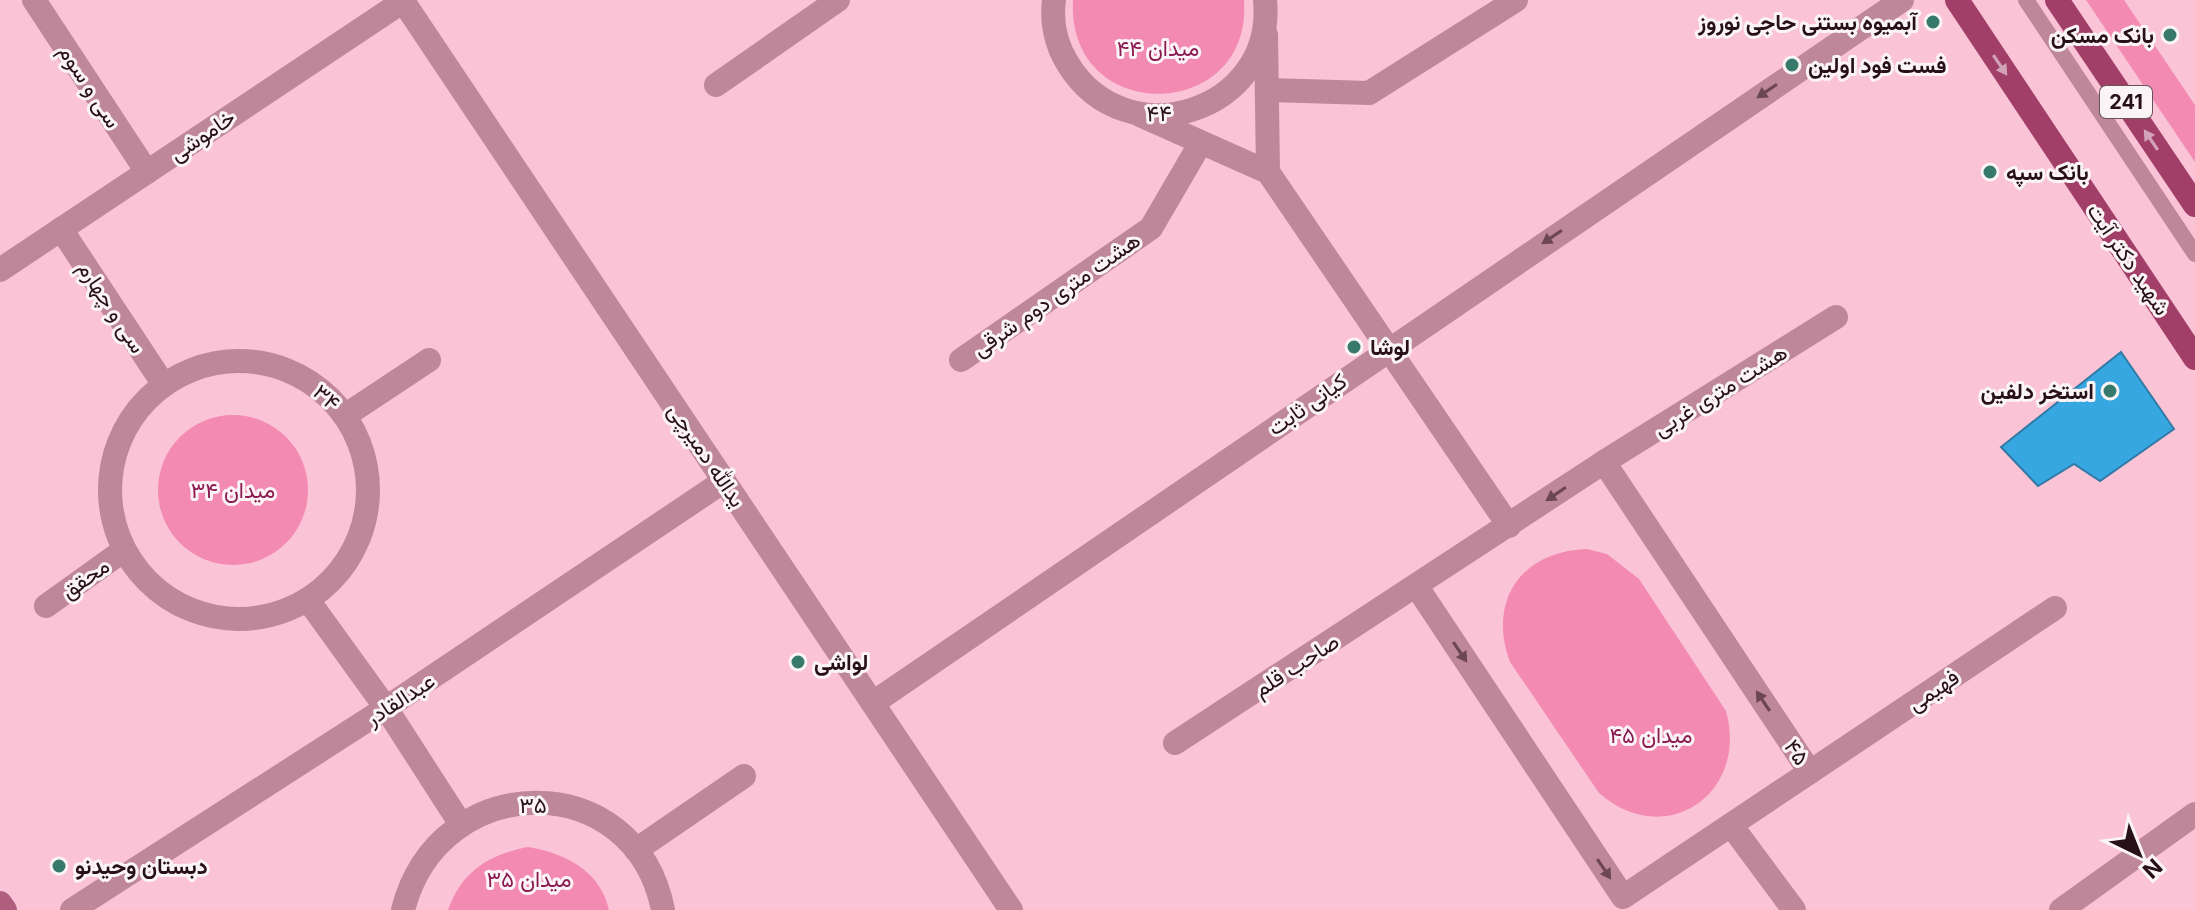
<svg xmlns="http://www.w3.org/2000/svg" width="2195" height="910" font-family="Inter,Vazirmatn,sans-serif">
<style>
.green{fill:#f28ab2}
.water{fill:#37a7e2;stroke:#327aa6;stroke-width:2}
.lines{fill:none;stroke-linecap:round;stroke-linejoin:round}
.service{stroke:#bf879a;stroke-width:16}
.minor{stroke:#bf879a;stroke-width:24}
.secondary{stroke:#af5e7e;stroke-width:24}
.primary{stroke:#a23f69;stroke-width:24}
.oneway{fill:#d3a3b7}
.oneway2{fill:#6c4653}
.poi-dot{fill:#377a6b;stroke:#fbf4f6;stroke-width:3}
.labels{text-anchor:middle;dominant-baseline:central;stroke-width:6;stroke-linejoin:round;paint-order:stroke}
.shield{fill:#fbf4f6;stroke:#67545b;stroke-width:2}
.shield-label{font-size:20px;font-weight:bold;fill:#281019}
.poi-label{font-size:22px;font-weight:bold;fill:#281019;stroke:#fbf4f6;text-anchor:start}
.park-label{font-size:22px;fill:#8b1a51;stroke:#fbf4f6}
.street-label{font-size:22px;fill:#281019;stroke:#fbf4f6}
</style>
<rect width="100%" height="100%" fill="#fbc3d6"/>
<g class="green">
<path d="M1073,0H1244C1253,123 1066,127 1073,0Z"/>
<path d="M2086,0H2124L2195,105V162Z"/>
<circle cx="233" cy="490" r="75"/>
<path d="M1587,549L1607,554L1639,579L1726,711C1749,794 1665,851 1599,793L1510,662C1487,600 1522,551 1587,549Z"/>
<path d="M528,847C564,853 600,870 609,910H448C462,871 488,855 528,847Z"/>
</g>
<path class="water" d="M2121,352L2174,429L2100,481L2074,464L2038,486L2001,447Z"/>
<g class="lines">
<path class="service" d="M2026,0L2195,254"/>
<g class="minor">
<path d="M34,0L147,172"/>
<path d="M1054,0C1051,22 1056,45 1068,64C1126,159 1276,112 1265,0"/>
<path d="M403,1L1011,910"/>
<path d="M1266,35L1268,172"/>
<path d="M716,85L838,0"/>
<path d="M1267,90L1369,93L1516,0"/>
<path d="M1140,115L1268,172L1509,526"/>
<path d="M61,229L164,385"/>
<path d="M0,270L405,0"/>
<path d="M961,360L1151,228L1200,144"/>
<circle cx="239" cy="490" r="129"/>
<path d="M346,415L429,360"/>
<path d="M1604,462L1836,317"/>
<path d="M308,600L386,708L460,823"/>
<path d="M46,606L124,550"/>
<path d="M873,703L1902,0"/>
<path d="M1175,743L1604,462L1810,772L1623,897L1417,587"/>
<path d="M1810,772L2055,608"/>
<path d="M1731,825L1794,910"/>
<path d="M636,850L744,776"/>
<path d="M72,910L386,708L724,481"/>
<path d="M403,910C439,768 635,766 663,910"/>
<path d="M2061,910L2195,814"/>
</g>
<path class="secondary" d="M0,903L5,910"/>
<g class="primary">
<path d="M1957,0L2195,358"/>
<path d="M2057,0L2195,205"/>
</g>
</g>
<defs><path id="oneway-solid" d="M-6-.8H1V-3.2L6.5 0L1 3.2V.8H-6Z" transform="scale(2)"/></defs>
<g class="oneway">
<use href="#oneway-solid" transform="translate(2000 65) rotate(56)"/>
<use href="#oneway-solid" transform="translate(2151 140) rotate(-124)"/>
</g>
<g class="oneway2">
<use href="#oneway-solid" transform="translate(1767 91) rotate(146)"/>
<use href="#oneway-solid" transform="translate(1552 237) rotate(146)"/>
<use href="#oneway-solid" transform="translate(1556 494) rotate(146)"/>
<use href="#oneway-solid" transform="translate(1460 652) rotate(56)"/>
<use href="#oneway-solid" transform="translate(1763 701) rotate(-124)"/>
<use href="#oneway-solid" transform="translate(1604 869) rotate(56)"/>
</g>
<g class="poi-dot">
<circle cx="1933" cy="22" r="8"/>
<circle cx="2170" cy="35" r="8"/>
<circle cx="1792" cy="65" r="8"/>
<circle cx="1990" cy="172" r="8"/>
<circle cx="1354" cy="347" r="8"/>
<circle cx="2110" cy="391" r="8"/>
<circle cx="798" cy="662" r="8"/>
<circle cx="59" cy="866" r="8"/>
</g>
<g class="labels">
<rect class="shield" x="2100" y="86" width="52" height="32" rx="6"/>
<g class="shield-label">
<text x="2126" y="102">241</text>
</g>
<g class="poi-label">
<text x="1917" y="22" text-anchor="end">آبمیوه بستنی حاجی نوروز</text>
<text x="2154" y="35" text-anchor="end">بانک مسکن</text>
<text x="1808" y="65">فست فود اولین</text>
<text x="2006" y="172">بانک سپه</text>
<text x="1370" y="347">لوشا</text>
<text x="2094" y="391" text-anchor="end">استخر دلفین</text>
<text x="814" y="662">لواشی</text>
<text x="75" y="866">دبستان وحیدنو</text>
</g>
<g class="park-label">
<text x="1158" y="48">میدان ۴۴</text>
<text x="233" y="490">میدان ۳۴</text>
<text x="1651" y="735">میدان ۴۵</text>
<text x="529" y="879">میدان ۳۵</text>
</g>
<g class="street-label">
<text transform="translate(90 86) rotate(57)">سی و سوم</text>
<text transform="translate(1159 113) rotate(-1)">۴۴</text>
<text transform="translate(202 135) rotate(-34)">خاموشی</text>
<text transform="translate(2129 259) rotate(56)">شهید دکتر آیت</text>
<text transform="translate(1056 294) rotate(-35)">هشت متری دوم شرقی</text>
<text transform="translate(112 307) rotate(57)">سی و چهارم</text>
<text transform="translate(1720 390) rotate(-32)">هشت متری غربی</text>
<text transform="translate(327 397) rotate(42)">۳۴</text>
<text transform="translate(1307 404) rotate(-35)">کیانی ثابت</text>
<text transform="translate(707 455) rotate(56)">یدالله دمیرچی</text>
<text transform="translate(85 578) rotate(-35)">محقق</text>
<text transform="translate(1296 665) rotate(-33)">صاحب قلم</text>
<text transform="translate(1933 690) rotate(-34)">فهیمی</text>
<text transform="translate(400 699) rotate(-33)">عبدالقادر</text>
<text transform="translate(1797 752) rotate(56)">۴۵</text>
<text x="533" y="805">۳۵</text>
</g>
</g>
<g transform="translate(2139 854) rotate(137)" stroke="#fbf4f6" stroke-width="6" paint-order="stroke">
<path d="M0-6L14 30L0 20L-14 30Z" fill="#281019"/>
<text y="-12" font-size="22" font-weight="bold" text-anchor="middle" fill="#281019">N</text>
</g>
</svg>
